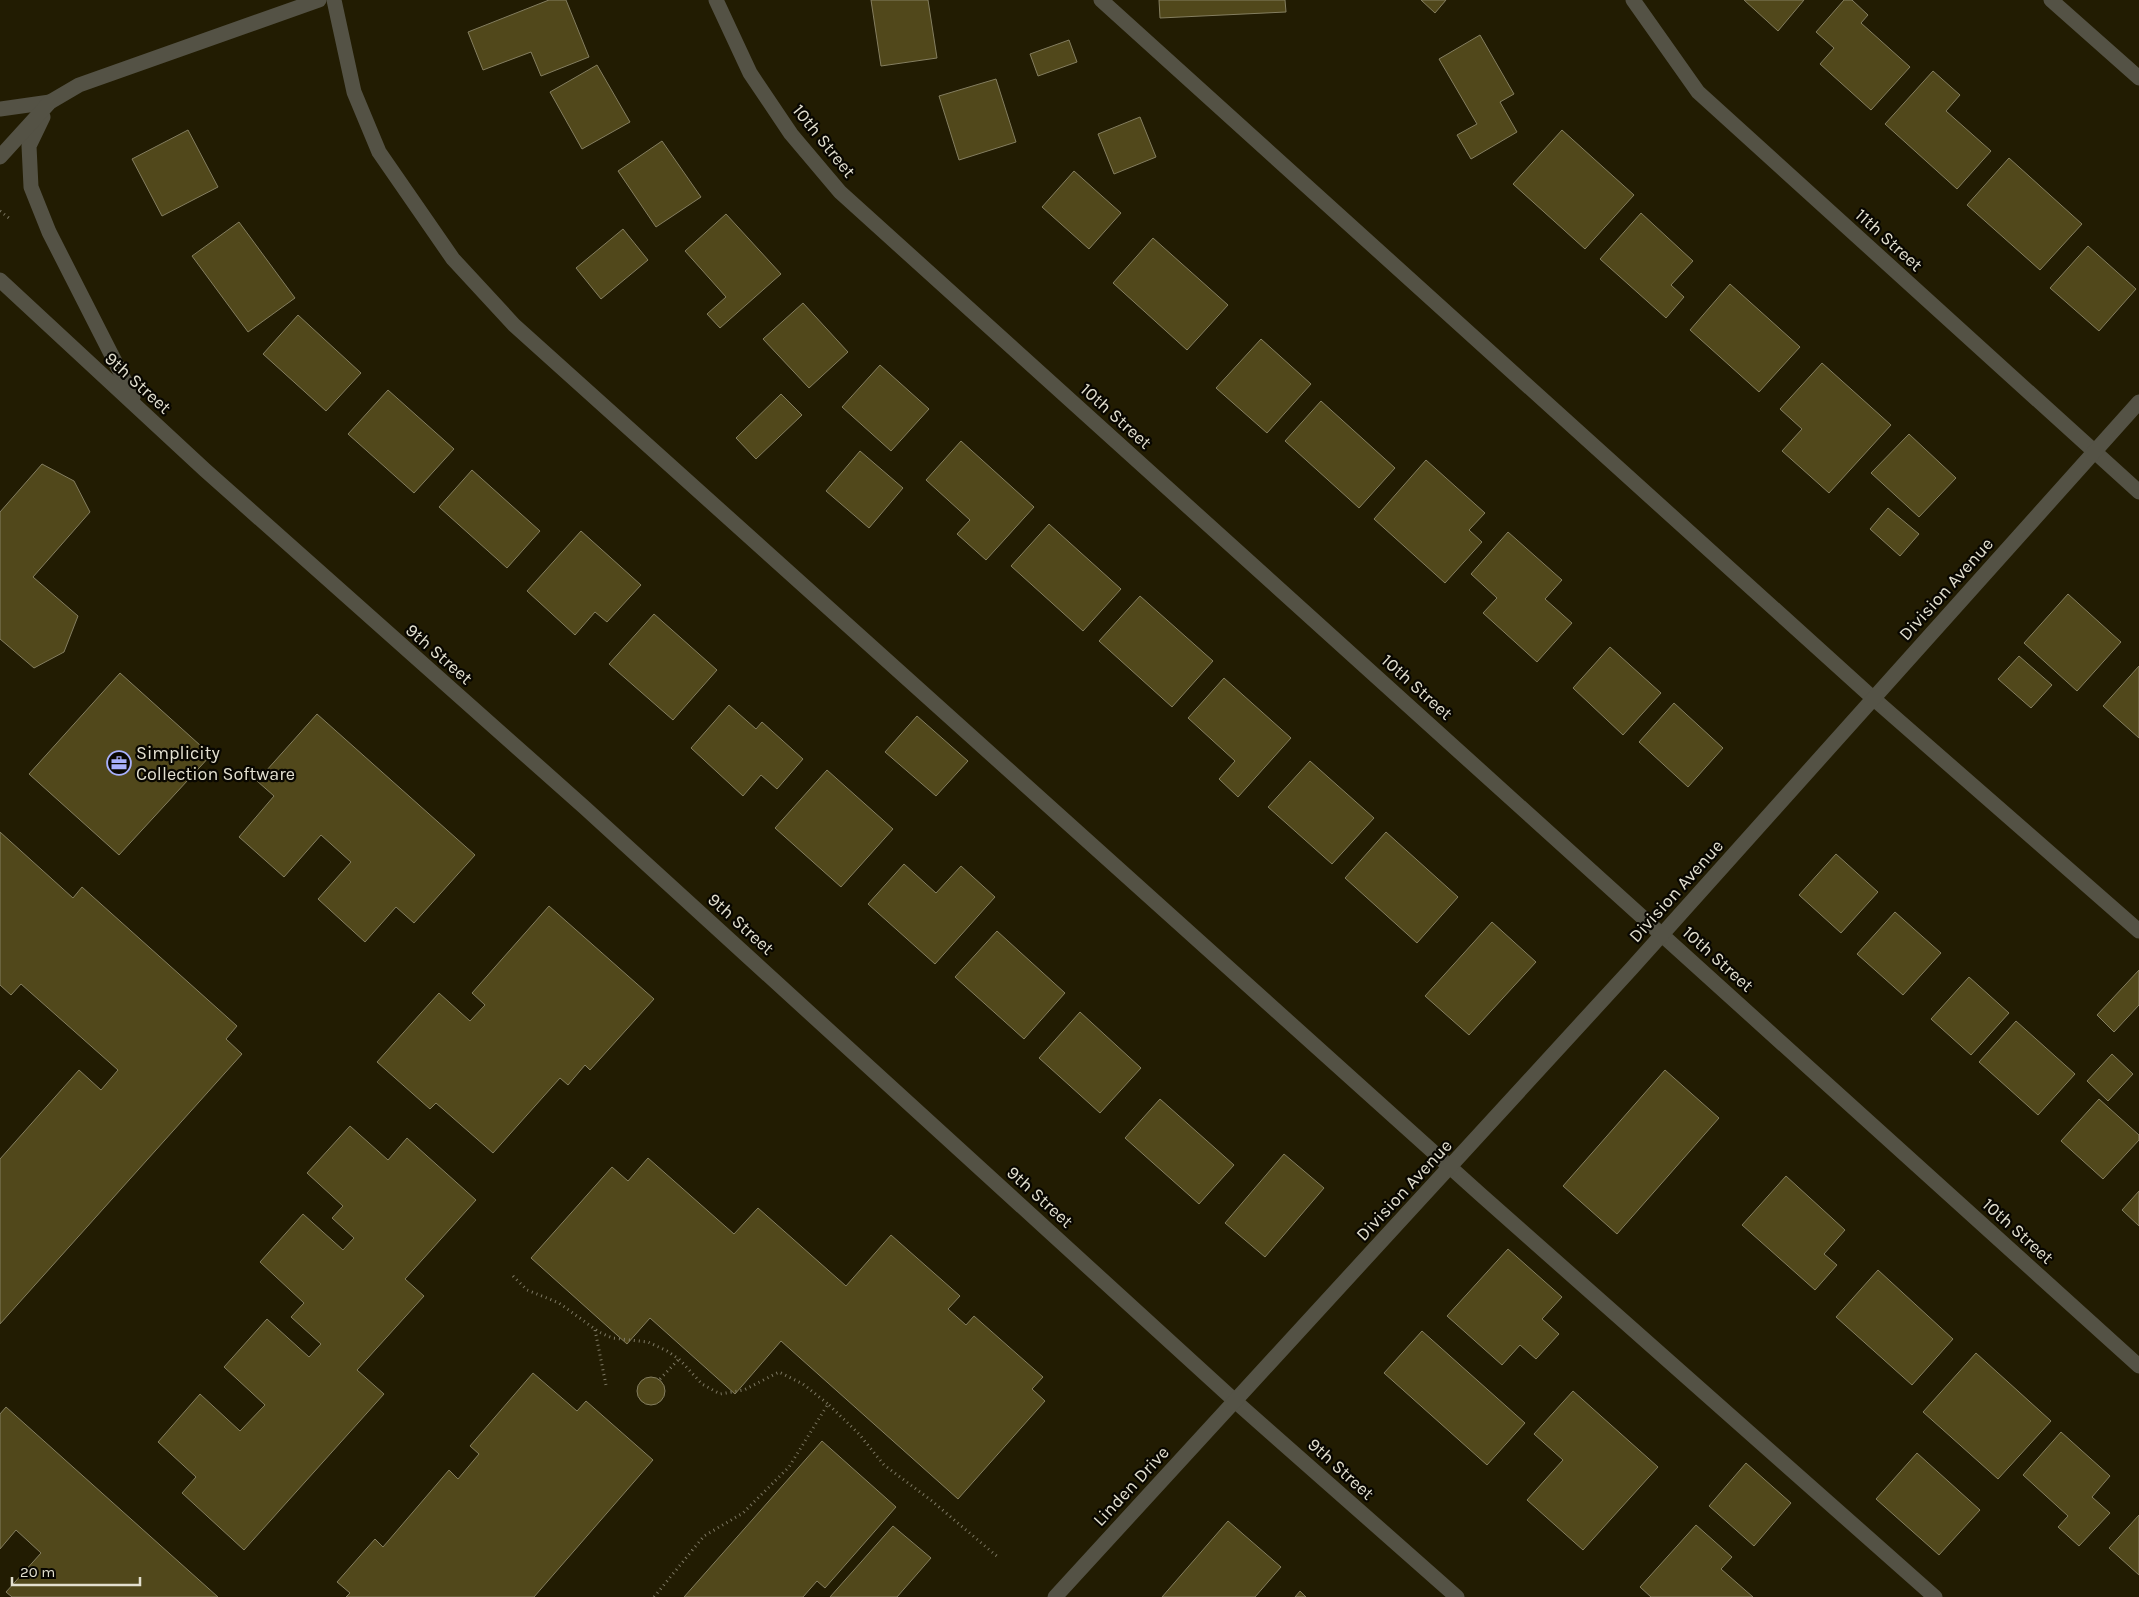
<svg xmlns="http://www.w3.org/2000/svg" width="2139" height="1597" font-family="Karla,sans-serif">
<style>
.building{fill:#51481b;stroke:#847e60}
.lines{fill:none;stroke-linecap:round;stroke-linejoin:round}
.path{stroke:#7e7964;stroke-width:3;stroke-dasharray:1 4;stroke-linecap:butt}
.minor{stroke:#545245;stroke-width:15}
.labels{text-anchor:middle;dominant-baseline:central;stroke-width:4.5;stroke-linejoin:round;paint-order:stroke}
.street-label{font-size:18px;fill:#e3e0d0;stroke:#090701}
.poi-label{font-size:18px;fill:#e3e0d0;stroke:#090701;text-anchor:start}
</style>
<rect width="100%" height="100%" fill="#221c02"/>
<g class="building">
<path d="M549,0H566L589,57L541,76L531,52L483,70L468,32Z"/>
<path d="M871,0H928L937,58L881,66Z"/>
<path d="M1159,0H1285L1286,12L1160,18Z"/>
<path d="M1421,0H1446L1435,13Z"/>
<path d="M1744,0H1804L1778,31Z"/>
<path d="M1844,0H1852L1868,15L1861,23L1910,67L1871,110L1820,64L1834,48L1816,32Z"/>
<path d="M1480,35L1514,94L1500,102L1517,132L1471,159L1457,135L1477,124L1439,59Z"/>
<path d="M1069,40L1077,62L1038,76L1030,54Z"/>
<path d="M597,65L630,122L582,149L550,92Z"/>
<path d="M1933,71L1960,95L1946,111L1991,151L1957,189L1885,124Z"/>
<path d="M996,79L1016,142L959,160L939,96Z"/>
<path d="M1140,117L1156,157L1114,174L1098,134Z"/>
<path d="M188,130L218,187L162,216L132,159Z"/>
<path d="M1562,130L1634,195L1585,249L1513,184Z"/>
<path d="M662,141L701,197L656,227L618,171Z"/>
<path d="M2009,158L2082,224L2040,270L1967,205Z"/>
<path d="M1074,171L1121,213L1089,249L1042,207Z"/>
<path d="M1641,213L1693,261L1671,285L1684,297L1666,318L1600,259Z"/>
<path d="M726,214L781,274L720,328L707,314L726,297L685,251Z"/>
<path d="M239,222L295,298L248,332L192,256Z"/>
<path d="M623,229L648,260L601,299L576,268Z"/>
<path d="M1153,238L1228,305L1187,350L1113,283Z"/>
<path d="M2088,246L2136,289L2099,331L2050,288Z"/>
<path d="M1730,284L1800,347L1759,392L1690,330Z"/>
<path d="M803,303L848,352L809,388L763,339Z"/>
<path d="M298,315L361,373L326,411L263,354Z"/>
<path d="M1261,339L1311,384L1267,433L1216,388Z"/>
<path d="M1822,363L1891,425L1829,493L1782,451L1802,429L1780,409Z"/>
<path d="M880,365L929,409L891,451L842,407Z"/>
<path d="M388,390L454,449L414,493L348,434Z"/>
<path d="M781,394L802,415L756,459L736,438Z"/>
<path d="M1321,401L1395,468L1359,508L1285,441Z"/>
<path d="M1909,434L1956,478L1919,517L1871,473Z"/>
<path d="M961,441L1034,507L986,560L957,534L970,520L926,480Z"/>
<path d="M860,451L903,488L869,528L826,491Z"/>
<path d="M1426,460L1485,513L1469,530L1482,542L1445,583L1374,519Z"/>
<path d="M42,464L74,481L90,512L33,577L78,616L64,652L34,668L0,639V512Z"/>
<path d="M472,470L540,531L507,568L439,507Z"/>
<path d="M1888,508L1919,534L1900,556L1870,529Z"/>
<path d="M1049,524L1121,589L1083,631L1011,566Z"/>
<path d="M581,531L641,585L607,622L595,612L575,635L527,591Z"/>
<path d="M1508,532L1562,580L1545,599L1572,623L1537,662L1483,613L1497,598L1471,574Z"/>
<path d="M2068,594L2121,642L2077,691L2024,643Z"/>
<path d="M1140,596L1213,661L1172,707L1099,641Z"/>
<path d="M654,614L717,670L673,720L609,664Z"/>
<path d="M1610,647L1661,693L1623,735L1573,688Z"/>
<path d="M2019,656L2052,685L2031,708L1998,679Z"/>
<path d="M2139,666V738L2103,706Z"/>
<path d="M120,673L211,755L119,855L29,774Z"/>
<path d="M1224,678L1291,738L1238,797L1219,779L1235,761L1188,718Z"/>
<path d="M1674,703L1723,748L1688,787L1639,742Z"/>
<path d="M729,705L756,729L762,722L803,759L777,789L761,775L743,796L691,748Z"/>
<path d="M317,714L475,855L414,923L396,907L365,942L318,899L351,862L321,835L284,877L239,837L274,796L257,781Z"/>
<path d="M917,716L968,761L936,796L885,752Z"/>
<path d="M1310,761L1374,818L1332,864L1268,807Z"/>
<path d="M827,770L893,829L841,887L775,828Z"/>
<path d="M0,832L73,898L82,887L237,1026L226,1039L242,1054L0,1324V1159L79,1070L101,1090L118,1070L21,984L11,995L0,985Z"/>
<path d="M1386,832L1458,897L1417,943L1345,878Z"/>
<path d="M1836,854L1878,892L1841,933L1799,895Z"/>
<path d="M904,864L936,893L961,866L995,897L935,964L868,904Z"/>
<path d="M549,906L654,999L590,1070L585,1065L568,1085L560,1078L493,1153L436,1103L430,1109L377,1062L439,993L470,1021L485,1005L472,993Z"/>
<path d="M1895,912L1941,953L1903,995L1857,954Z"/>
<path d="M1492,922L1536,962L1469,1035L1425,996Z"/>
<path d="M997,931L1065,993L1024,1039L955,977Z"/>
<path d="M2139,970V1005L2114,1032L2097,1015Z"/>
<path d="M1969,977L2009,1013L1971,1055L1931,1019Z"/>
<path d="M1080,1012L1141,1068L1100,1113L1039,1058Z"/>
<path d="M2016,1021L2075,1074L2038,1115L1979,1062Z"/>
<path d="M2112,1054L2133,1074L2108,1101L2087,1081Z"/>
<path d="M1665,1070L1719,1118L1617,1234L1563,1186Z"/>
<path d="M1160,1099L1234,1165L1199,1204L1125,1138Z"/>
<path d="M2099,1099L2139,1135V1140L2103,1179L2061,1141Z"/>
<path d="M350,1126L388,1160L407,1138L476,1200L405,1279L424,1296L357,1370L384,1394L244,1550L182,1493L196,1477L158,1442L200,1394L240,1431L265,1405L224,1367L267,1319L309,1357L321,1344L291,1317L304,1303L260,1262L303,1214L343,1250L354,1238L332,1218L343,1206L307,1173Z"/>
<path d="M1284,1154L1324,1188L1265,1257L1225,1223Z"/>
<path d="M648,1158L734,1234L758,1208L846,1286L891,1235L960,1296L948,1309L966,1325L974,1316L1043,1377L1032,1389L1045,1401L958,1499L781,1341L735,1394L650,1318L627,1344L531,1258L612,1167L628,1181Z"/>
<path d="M1786,1176L1845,1230L1824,1254L1837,1265L1815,1290L1742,1225Z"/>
<path d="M2139,1191V1226L2122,1210Z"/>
<path d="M1508,1249L1562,1297L1542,1319L1559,1334L1536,1359L1520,1345L1502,1365L1447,1316Z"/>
<path d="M1878,1270L1953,1339L1912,1385L1836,1317Z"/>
<path d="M1422,1331L1525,1423L1487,1465L1384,1373Z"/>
<path d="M1976,1353L2051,1421L1998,1479L1923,1412Z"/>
<path d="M533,1373L577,1411L586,1401L653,1460L534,1597H346L350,1593L337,1582L375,1539L383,1547L449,1470L458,1479L479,1454L470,1446Z"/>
<circle cx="651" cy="1391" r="14"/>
<path d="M1573,1391L1658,1467L1583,1550L1527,1500L1563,1460L1534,1434Z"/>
<path d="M6,1407L218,1597H12L6,1592L41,1553L16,1530L0,1549V1414Z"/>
<path d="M2061,1432L2110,1476L2092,1497L2110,1513L2079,1546L2058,1527L2068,1516L2023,1475Z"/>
<path d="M822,1441L896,1507L825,1588L817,1581L803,1597H684Z"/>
<path d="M1917,1453L1980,1510L1939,1555L1876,1499Z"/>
<path d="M1746,1463L1791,1503L1754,1546L1709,1506Z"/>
<path d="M2139,1515V1575L2109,1548Z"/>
<path d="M1228,1521L1281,1567L1255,1597H1162Z"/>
<path d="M1696,1525L1732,1557L1721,1569L1753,1597H1651L1640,1587Z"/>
<path d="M893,1526L931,1558L897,1597H830Z"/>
<path d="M1300,1591L1306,1597H1295Z"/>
</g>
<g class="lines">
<g class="path">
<path d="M0,211L9,218"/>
<path d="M513,1276L527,1290L559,1303L599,1332L612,1338L648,1342L667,1351L679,1359L702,1384L720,1394L744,1390L779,1372L803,1384L828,1404"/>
<path d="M595,1330L606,1385"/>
<path d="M660,1379L679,1359"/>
<path d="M654,1597L704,1536L743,1513L789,1467L828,1404L859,1434L884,1465L932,1501L999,1558"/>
</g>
<g class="minor">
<path d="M334,0L354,92L379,152L453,259L514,325L1480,1194L1935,1597"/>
<path d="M716,0L750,73L791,134L840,192L2139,1366"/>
<path d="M1101,0L1874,699L2139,931"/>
<path d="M1633,0L1698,92L2139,492"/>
<path d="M2051,0L2139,78"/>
<path d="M0,109L50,102"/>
<path d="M43,117L29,146L31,187L49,232L133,397"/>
<path d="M0,157L50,102L79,85L319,0"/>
<path d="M0,280L205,470L584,807L1235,1401L1457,1597"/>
<path d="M1055,1597L1632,968L2139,402"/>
</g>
</g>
<defs>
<g id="office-ring" transform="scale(1.25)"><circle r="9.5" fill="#090701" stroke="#a8b0fc" stroke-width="1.5"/><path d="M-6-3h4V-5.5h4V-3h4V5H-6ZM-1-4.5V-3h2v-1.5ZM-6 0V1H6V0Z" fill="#a8b0fc"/></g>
</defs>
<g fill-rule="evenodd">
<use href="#office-ring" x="119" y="763"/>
</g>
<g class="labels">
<g class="street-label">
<text transform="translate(824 141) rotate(51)">10th Street</text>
<text transform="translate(1889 240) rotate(42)">11th Street</text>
<text transform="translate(138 383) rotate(42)">9th Street</text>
<text transform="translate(1116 416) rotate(42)">10th Street</text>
<text transform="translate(1946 589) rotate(-48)">Division Avenue</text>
<text transform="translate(439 654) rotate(41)">9th Street</text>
<text transform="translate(1417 687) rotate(42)">10th Street</text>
<text transform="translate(1676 891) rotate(-48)">Division Avenue</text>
<text transform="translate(741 924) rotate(42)">9th Street</text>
<text transform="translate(1718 959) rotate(42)">10th Street</text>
<text transform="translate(1404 1190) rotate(-47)">Division Avenue</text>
<text transform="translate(1040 1197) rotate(42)">9th Street</text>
<text transform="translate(2018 1231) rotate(42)">10th Street</text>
<text transform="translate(1341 1469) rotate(42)">9th Street</text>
<text transform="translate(1131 1486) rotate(-47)">Linden Drive</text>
</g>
<g class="poi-label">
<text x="136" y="753">Simplicity<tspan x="136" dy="21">Collection Software</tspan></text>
</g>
</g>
<path d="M12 1577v8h128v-8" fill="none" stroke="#e3e0d0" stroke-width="2.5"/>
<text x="20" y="1577" font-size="15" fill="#e3e0d0" stroke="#090701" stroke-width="4" paint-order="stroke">20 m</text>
</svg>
